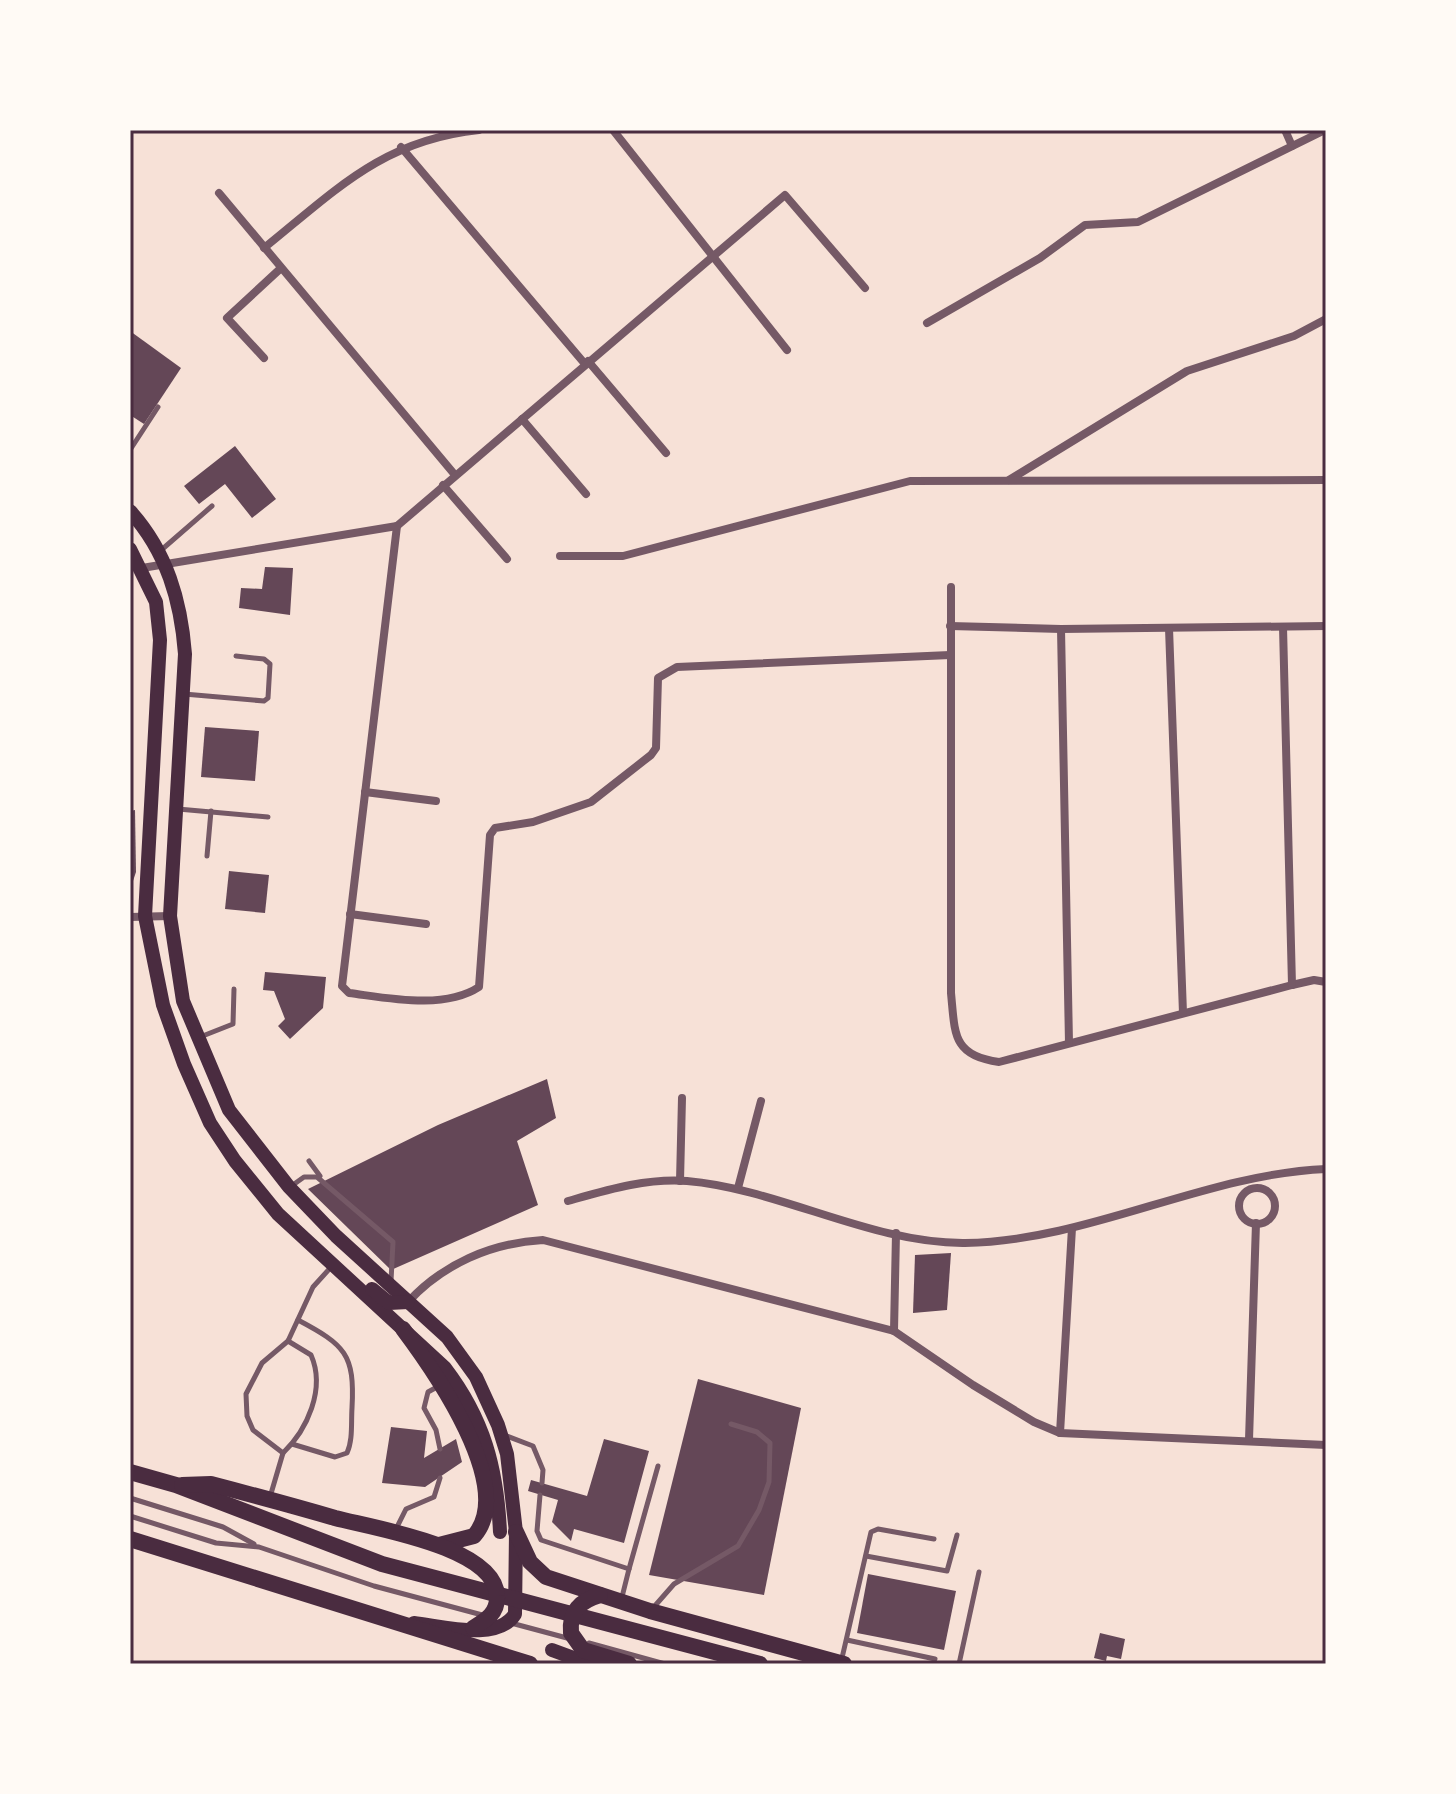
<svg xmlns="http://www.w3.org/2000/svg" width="1456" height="1794" font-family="Manrope,sans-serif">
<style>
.building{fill:#644757}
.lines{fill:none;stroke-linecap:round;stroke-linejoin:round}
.service{stroke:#755966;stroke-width:5}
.minor{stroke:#755966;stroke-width:8}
.secondary{stroke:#4a2c40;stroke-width:14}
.primary{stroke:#4a2c40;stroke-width:16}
.neatline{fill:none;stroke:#4a2c40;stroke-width:3}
</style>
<rect width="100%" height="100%" fill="#f7e1d7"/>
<g class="building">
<path d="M130,331L181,368L144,424L130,415Z"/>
<path d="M235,446L276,499L252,518L225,484L199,504L184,486Z"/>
<path d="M265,567L293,568L290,615L239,608L241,588L262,589Z"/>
<path d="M205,727L259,731L255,781L201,777Z"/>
<path d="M135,810L136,872L130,890V811Z"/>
<path d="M229,871L269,875L265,913L225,909Z"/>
<path d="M265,972L326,977L323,1008L290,1039L278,1026L285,1019L274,991L263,990Z"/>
<path d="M547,1079L556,1118L517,1141L538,1205L391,1270L308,1189L438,1125Z"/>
<path d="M951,1253L947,1310L913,1313L915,1255Z"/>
<path d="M698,1379L801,1408L764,1595L649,1575Z"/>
<path d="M391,1427L427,1431L424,1458L456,1439L462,1462L425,1487L382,1483Z"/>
<path d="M604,1439L649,1451L624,1543L574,1529L571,1541L552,1522L558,1500L528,1491L531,1480L587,1496Z"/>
<path d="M868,1574L956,1591L944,1650L857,1633Z"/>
<path d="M1100,1633L1125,1639L1121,1659L1107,1656L1106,1661L1094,1658Z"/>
</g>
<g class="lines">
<g class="service">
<path d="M130,450L158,407"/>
<path d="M159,552L212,506"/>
<path d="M184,694L264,701L268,698L270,664L264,659L236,656"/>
<path d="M178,809L268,817"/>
<path d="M207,856L211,811"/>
<path d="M200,1037L233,1024L234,989"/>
<path d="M309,1161L320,1176"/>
<path d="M290,1187L304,1177H317L393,1242L391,1281"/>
<path d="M437,1387L428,1392L424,1408L436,1430L440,1449"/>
<path d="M504,1435L533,1446L543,1470L542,1483"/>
<path d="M292,1444L335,1457L347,1453C353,1440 351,1423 352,1408C355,1354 345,1345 298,1320"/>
<path d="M283,1453C307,1430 326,1389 311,1355L288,1341"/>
<path d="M540,1495L537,1531L541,1540L629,1569L622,1597"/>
<path d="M270,1497L283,1453L253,1430L247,1416L246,1394L262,1363L288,1341L313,1287L332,1266"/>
<path d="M130,1498L223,1527L254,1544"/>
<path d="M130,1516L216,1543L259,1547L374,1586L486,1616"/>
<path d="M396,1529L406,1509L434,1497L440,1478"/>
<path d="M866,1556L947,1571L957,1535"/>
<path d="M629,1569L658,1466"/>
<path d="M653,1608L674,1584L738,1546L759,1510L769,1482L770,1443L757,1432L731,1424"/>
<path d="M511,1623L567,1638"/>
<path d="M847,1640L935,1659"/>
<path d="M589,1643L665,1664"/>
<path d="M842,1658L871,1532L878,1529L934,1539"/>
<path d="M959,1664L979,1572"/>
</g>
<g class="minor">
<path d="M613,130L787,350"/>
<path d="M1285,130L1292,146"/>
<path d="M401,147L585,364"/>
<path d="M219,193L455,475"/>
<path d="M264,248C336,190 383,140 479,130"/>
<path d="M927,323L1040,258L1085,225L1138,222L1325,130"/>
<path d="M264,358L227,318L280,269"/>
<path d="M588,361L666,453"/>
<path d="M522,419L586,494"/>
<path d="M1009,480L1187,371L1294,336L1326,319"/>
<path d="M443,485L507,559"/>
<path d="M397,526L342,986L349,993C388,998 444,1010 479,987L490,835L495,828L533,822L591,802L651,755L656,748L658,678L677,667L950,655"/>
<path d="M560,556H623L910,481L1326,480"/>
<path d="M142,568L397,526L785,195L865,288"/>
<path d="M951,587V993C955,1033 952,1056 999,1062L1292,985L1314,980L1326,982"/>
<path d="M950,626L1061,629L1326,626"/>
<path d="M1283,627L1292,985"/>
<path d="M1169,628L1183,1013"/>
<path d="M1061,629L1069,1043"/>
<path d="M365,792L436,801"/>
<path d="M350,914L426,924"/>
<path d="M130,917L170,916"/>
<path d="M680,1181L682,1098"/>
<path d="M738,1188L761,1101"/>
<circle cx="1257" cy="1206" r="18"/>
<path d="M568,1201C607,1190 646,1178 687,1181C780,1189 872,1244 965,1243C1089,1241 1204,1174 1326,1169"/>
<path d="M408,1302C443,1264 491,1243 543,1240L894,1331L973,1385L1034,1422L1060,1433L1326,1445"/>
<path d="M894,1331L896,1233"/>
<path d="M1060,1433L1072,1228"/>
<path d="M1249,1440L1256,1223"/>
</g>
<g class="secondary">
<path d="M130,511C167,552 181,601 185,654L170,916L183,1001L229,1110L289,1187L336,1236L447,1337L476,1377L498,1425L507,1454L516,1532L515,1614C498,1642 442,1626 414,1623"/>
<path d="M130,549L156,602L160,640L145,916L163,1005L184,1064L210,1123L235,1161L278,1214L445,1368C484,1419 497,1468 500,1532"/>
<path d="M372,1289L389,1303L408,1302"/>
<path d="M552,1650L590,1664"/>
</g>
<g class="primary">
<path d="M403,1329C433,1369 517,1487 474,1536L439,1545"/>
<path d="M130,1472L176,1485L382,1564L760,1664"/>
<path d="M182,1485L211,1484C253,1495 294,1506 335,1518C373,1528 496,1547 497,1596C498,1613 486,1620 473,1628"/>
<path d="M516,1532L530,1562L546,1577L650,1611L844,1664"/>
<path d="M130,1539L530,1664"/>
<path d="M600,1595C580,1601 569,1611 571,1633L583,1650L629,1664"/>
</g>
</g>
<rect width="1456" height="1794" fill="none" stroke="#fffaf5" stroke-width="264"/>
<rect x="132" y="132" width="1192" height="1530" class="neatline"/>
</svg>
